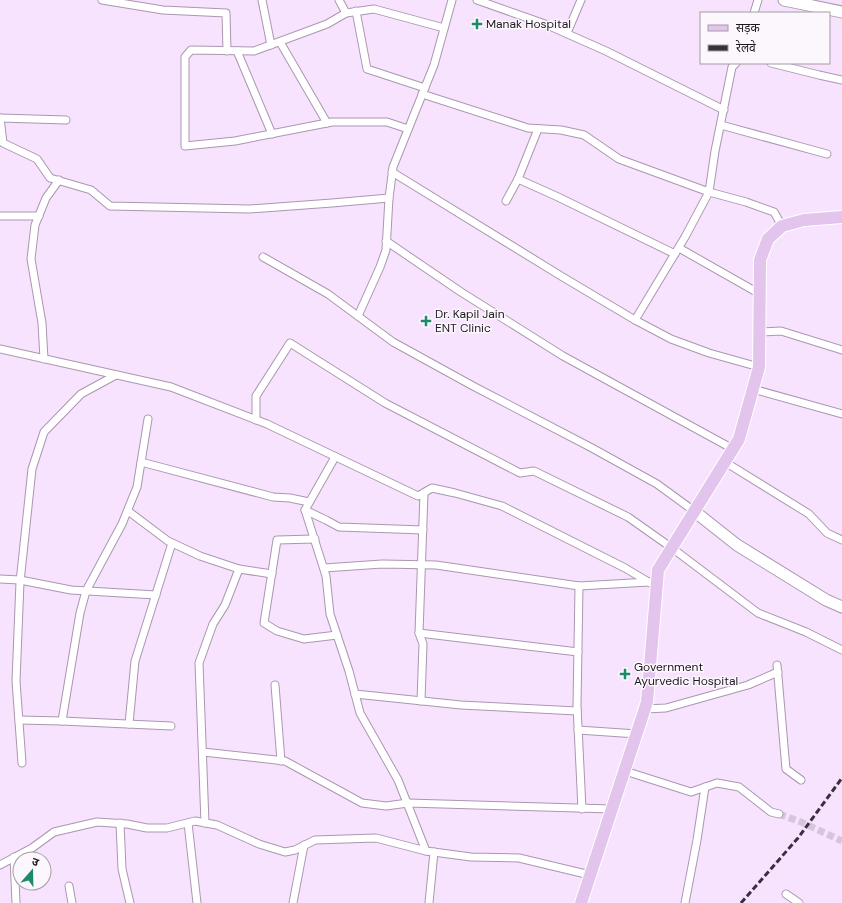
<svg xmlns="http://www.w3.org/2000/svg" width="842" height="903" font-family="'DM Sans','Noto Sans Devanagari',sans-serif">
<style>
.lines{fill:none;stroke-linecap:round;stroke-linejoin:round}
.street-tunnel{stroke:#d7c4dd;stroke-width:7;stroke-dasharray:7 3.5;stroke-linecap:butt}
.street-casing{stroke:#aa97b0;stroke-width:9}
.secondary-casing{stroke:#aa97b0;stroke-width:13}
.primary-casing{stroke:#fff;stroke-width:14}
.street{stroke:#fff;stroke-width:7}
.secondary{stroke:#fff;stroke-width:11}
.primary{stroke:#e3c4ec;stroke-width:12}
.rail{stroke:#39303c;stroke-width:3;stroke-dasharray:6 3;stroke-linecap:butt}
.poi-dot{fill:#1b8b6b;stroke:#fbf7fd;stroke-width:1.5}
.labels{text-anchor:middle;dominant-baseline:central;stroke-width:3;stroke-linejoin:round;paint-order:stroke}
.poi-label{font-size:12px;fill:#1f1721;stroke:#fbf7fd;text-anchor:start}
</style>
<rect width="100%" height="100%" fill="#f8e3fe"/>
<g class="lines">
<path class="street-tunnel" d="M779,814L801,822L842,841"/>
<g class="street-casing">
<g id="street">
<path d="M102,0L163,10L226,13L227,51"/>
<path d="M262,0L271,45"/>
<path d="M339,0L346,13L374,9L444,28"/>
<path d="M477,0L545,24L606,51L724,110"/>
<path d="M356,11L367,69L425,88"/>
<path d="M346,13L327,24L254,51L191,50L185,57V146L235,141L332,122H387L408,129"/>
<path d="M754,13L758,0"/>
<path d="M567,33L581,0"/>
<path d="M280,42L327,123"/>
<path d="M237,51L272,134"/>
<path d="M771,63L819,75L842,80"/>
<path d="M422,94L528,128L561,130L584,135L619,159L709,192L746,202L774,212L782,226"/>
<path d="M0,118L3,143L37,159L50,178L91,190L110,206L249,209L332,203L389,198"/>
<path d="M0,118L66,120"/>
<path d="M721,125L827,154"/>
<path d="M392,172L561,276L635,320L671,339L709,353L759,367"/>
<path d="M518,179L558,197L675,254"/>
<path d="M506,201L518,179L538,129"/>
<path d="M0,216H39"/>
<path d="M386,241L461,292L563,356L733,449"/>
<path d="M679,248L760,294"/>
<path d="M263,257L328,294L393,342L473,386L592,448L657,484L694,511"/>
<path d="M358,316L380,267L386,250L389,198L393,167L434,65L452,0"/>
<path d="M635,320L685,237L709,192L715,151L732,67L736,63"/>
<path d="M760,332L781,331L842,350"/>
<path d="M0,349L171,387L267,424L418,496L432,488L455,493L502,506L625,568L657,587"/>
<path d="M44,359L42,323L31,259L35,225L46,198L59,180"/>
<path d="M753,389L842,414"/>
<path d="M256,420V396L290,343L385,403L520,473L534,471L628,517L672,548L758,613L806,632L842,650"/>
<path d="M335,457L305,510L326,576L330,614L349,671L360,713L398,780L426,851L471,857L519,858L590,875"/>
<path d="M141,462L273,497L290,498L309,502"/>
<path d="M725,462L809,514L827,533L842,540"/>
<path d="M305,510L326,520L339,527L423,530"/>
<path d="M128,511L168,541L200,556L239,569L272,574"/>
<path d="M315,539L277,540L264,623L277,631L304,639L337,635"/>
<path d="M324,568L382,564L436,565L579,586L649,582"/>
<path d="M0,579L20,580L71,590L156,595"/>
<path d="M579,586L577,706L582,809"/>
<path d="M419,633L578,652"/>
<path d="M777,665L786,769L801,780"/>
<path d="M275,685L281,761"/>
<path d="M355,694L461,705L577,711"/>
<path d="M421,701L423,644L419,633L424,493"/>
<path d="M645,709L666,708L748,685L778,672"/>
<path d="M19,720L62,721L171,726"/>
<path d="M62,721L80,613L86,591L122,524L137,487L148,419"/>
<path d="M129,724L135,661L172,543"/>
<path d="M578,730L637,734"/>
<path d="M203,752L285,761L362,803L386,806L408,803L612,809"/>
<path d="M22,763L16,681L20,582L32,469L44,432L81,394L116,375"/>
<path d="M625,771L691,792L717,783L739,787L771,812L779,814"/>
<path d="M120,823L122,869L130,903"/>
<path d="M188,823L197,903"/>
<path d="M205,823L199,663L213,624L225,605L239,569"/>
<path d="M14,857L16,903"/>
<path d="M0,865L32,848L54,832L97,822L127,824L147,828H167L195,821L217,825L259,844L285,852L295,850L315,840L376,838L426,851"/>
<path d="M69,886L72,903"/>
<path d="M786,894L799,903"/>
<path d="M293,903L304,845"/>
<path d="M429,903L434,852"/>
<path d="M685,903L697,840L705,787"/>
</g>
</g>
<g class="secondary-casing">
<g id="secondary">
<path d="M784,0L842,12"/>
<path d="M694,511L737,545L826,600L842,607"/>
</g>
</g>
<g class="primary-casing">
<path id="primary" d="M581,903L647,702L658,570L739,439L759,367L760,260L768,239L782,226L804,220L842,217"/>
</g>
<use href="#street" class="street"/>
<use href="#secondary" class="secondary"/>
<use href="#primary" class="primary"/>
<path class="rail" d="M741,903L798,838L842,778"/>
</g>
<g class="poi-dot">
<path d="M475 18h4v4h4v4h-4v4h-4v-4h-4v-4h4z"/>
<path d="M424 315h4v4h4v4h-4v4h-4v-4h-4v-4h4z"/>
<path d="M623 668h4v4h4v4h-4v4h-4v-4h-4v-4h4z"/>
</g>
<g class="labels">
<g class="poi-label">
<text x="486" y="24">Manak Hospital</text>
<text x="435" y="314">Dr. Kapil Jain<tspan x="435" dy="14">ENT Clinic</tspan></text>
<text x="634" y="667">Government<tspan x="634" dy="14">Ayurvedic Hospital</tspan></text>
</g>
</g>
<rect x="700" y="12" width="130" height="52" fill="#fbf7fd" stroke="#a39da5"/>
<rect x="708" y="25" width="20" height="6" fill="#e3c4ec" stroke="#a39da5"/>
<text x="736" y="32" font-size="12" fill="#1f1721">सड़क</text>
<rect x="708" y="45" width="20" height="6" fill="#39303c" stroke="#a39da5"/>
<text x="736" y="52" font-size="12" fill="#1f1721">रेलवे</text>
<g transform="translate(32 871) rotate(20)"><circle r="19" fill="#fbf7fd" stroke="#a39da5"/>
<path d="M0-3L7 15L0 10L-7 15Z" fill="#1b8b6b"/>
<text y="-6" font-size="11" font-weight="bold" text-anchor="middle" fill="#1f1721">उ</text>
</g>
</svg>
